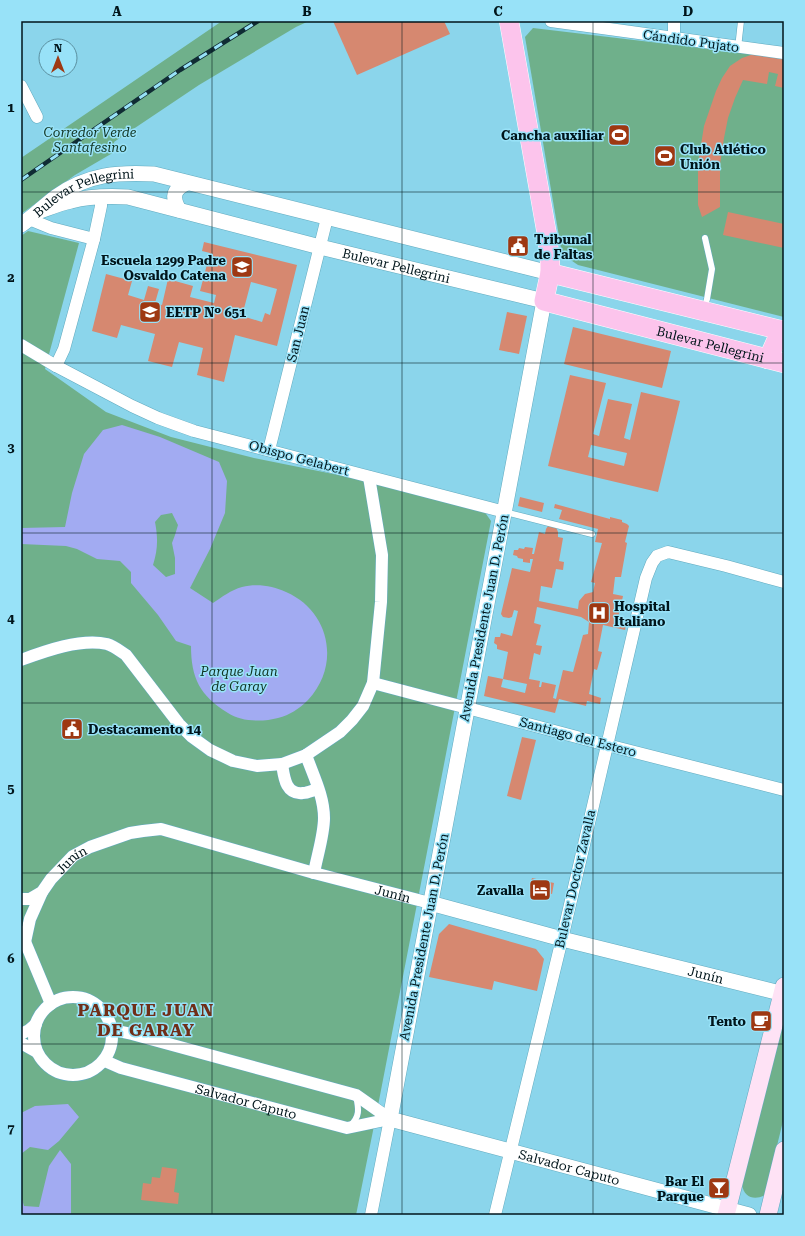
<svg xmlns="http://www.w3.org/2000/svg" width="805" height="1236" font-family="'Roboto Serif',serif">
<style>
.green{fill:#6fb08b}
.water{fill:#a2abf2;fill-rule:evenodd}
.building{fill:#d68870;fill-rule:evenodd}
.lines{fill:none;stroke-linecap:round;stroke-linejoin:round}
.service-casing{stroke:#61aabf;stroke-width:7}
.minor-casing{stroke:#61aabf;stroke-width:13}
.tertiary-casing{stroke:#61aabf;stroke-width:16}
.secondary-casing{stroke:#61aabf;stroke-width:18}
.primary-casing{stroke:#fff;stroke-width:20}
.service{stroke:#fff;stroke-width:6}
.minor{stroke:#fff;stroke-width:12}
.tertiary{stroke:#fff;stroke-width:15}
.secondary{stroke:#fee2f5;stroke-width:17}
.primary{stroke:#fcc4ec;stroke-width:19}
.rail-casing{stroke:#102c34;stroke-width:4.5}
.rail{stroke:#98e2f8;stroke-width:3;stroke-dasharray:9;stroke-linecap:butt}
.grid{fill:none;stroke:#00151b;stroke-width:1;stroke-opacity:0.55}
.labels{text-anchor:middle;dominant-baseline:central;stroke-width:3;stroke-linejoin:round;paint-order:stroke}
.street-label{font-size:13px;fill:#00151b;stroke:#98e2f8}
.park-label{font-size:13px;font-style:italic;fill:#113523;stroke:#98e2f8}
.poi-label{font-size:13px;font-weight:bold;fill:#00151b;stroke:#98e2f8;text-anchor:end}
.district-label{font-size:17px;font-weight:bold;letter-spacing:1px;fill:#702e18;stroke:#98e2f8}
.neatline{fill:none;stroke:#00151b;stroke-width:1.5}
.grid-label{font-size:13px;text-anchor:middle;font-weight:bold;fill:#00151b}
</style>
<rect width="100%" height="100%" fill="#8bd5eb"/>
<g class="green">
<path d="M222,21H309L296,27L199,85L114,142L116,151L75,175L21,214V158Z"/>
<path d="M533,28L784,58V317L578,265L562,254L525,37Z"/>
<path d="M28,231L79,243L45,369L106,412L171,437L254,458L348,477L484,511L491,521L376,1116L356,1215H21V236Z"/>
<path d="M784,1022V1117L765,1195C754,1201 744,1197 742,1185L780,1025Z"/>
</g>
<g class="water">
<path d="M122,425L160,437L219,462L227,481L225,513L210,549L190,588L213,603C222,597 231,590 242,587C257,583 273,586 286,592C330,611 341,665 308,700C299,709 290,715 278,718C263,722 241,722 228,713C200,696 191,678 191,646L176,641L158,615L131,583V572L120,561L97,559L77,549L66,546L21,544V528L65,527L72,493L84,454L103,430ZM172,513L178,525L175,535L172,543L175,558V574L166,577L153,565C158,549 158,538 155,522L161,515Z"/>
<path d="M68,1104L79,1117L59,1141L48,1150L30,1147L21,1154V1113L35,1106Z"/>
<path d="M60,1150L71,1164V1215H21V1196L24,1206L39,1207L49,1166Z"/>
</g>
<g class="building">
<path d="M333,21H444L450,34L357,75Z"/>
<path d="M751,53L784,58V88L775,86L778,74L769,72L767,84L743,80L735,98L728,118L724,138L720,164V207L702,217L698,205V164L704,126L716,91L722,78L730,66L742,58L751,55Z"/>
<path d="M728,212L784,224V248L723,235Z"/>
<path d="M204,242L297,265L277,346L235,335L224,382L197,375L203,348L179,342L172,367L148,361L155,334L121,325L117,338L92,331L106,274L132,281L128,295L144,300L148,286L159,289L155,303L162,305L168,279L193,286L190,297L214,303L216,295L200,291L210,253L202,251ZM251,282L277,289L270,315L265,313L262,322L242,316Z"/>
<path d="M507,312L527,316L519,354L499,350Z"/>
<path d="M573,327L671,351L662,388L564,364Z"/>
<path d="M570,375L606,383L593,434L599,436L608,399L632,404L624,438L630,440L641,392L680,401L658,492L548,466ZM591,445L627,453L624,466L588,457Z"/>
<path d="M520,497L544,503L542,512L518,506Z"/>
<path d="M555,504L610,519V517L622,520V522L627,524L629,526L625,542L627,543L621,577H615L613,594L623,596L618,618L627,620L625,630L603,625L598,651L602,652L597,670L594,669L589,694L601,698L600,704L587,701L586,706L559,699L555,713L484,696L488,676L503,679L508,652L497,649V645L494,643L495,637H500L501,633L512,636L518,611L514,610L512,617L509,618L503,617L501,614L512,568L530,572L533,559H530V563L523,562V559L518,558L517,556L513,555L514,550H518L519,548L524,549L525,547L533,548L532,554H534L539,532L545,534L546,529L548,526L556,527L558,532V537L563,538L559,561L564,562L563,570L556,569L552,588L541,586L539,601L578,609L579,601L585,594L593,592L595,583L591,582L602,543L595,542L598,529L559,519L562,510L554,508ZM537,607L581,617L589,622L588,634L583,635L573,672L563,670L556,699L553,698L556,685L542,682L541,687H539L540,681L529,679L534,653L540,655L542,646L536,645L541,625L534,623ZM503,679L527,684L525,693L501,687Z"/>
<path d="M522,737L536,740L521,800L507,796Z"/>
<path d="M532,878L554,883L552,894L529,890Z"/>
<path d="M449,924L536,949L544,959L537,991L494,981L492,990L429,977L439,934Z"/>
<path d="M162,1167L177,1169L174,1192L179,1193L178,1204L141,1200L143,1183L151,1184L152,1177L160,1178Z"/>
</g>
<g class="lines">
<g class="service-casing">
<g id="service">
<path d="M738,48L741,21"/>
<path d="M704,310L707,299L712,269L705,238"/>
<path d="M505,512L592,534"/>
<path d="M350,1126C360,1117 359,1109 356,1096"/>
</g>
</g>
<g class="minor-casing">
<g id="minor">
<path d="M551,21L784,53"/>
<path d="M674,21V39"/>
<path d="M21,86L37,117"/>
<path d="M29,219L51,228L94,239"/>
<path d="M21,345L56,366L132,406L158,418L194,431L505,512"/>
<path d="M56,366L64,349L94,239L101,206V196"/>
<path d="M269,450L327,218"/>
<path d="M21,660C45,651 81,638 107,644C114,646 120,651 126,655L179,724L192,737L210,750L233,761L257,766L282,764L306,755L340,732L352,720L363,706L373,683L381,602L382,555L369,477"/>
<path d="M373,683L607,745L784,790"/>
<path d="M306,755C313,775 324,796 324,818C324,835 317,856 314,873"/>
<path d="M282,764C284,776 285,795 303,793C308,793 313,790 318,789"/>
<path id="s1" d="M21,899H30L42,892L51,879L73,856L90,847L130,833L143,831L161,829L314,873L430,903"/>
<path d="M21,932L51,1004"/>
<path d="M25,942L30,919L42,892"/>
<circle cx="73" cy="1036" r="39"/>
<path d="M113,1030L132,1034L356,1095L390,1119"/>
<path d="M21,1034L29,1030L36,1024"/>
<path d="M21,1043L37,1052"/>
<path id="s2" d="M105,1061L121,1068L347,1128L390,1119"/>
<path d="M371,1215L390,1119"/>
<path d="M495,1215L562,939L646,578L652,563L657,556L668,552L726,566L784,582"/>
</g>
</g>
<g class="tertiary-casing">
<g id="tertiary">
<path d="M179,210C171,196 174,189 187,183"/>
<path id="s3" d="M38,212C49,208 60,203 71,201C90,196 109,196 128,197L320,247L544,301L390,1119L749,1215"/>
<path id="s4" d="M21,225C34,216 45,205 57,196C88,174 118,172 154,174L550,273"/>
<path id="s5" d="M430,903L562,939L784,994"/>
</g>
</g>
<g class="secondary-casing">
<g id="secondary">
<path d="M726,1215L784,986"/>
<path d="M768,1215L784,1150"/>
</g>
</g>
<g class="primary-casing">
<g id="primary">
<path id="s6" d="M509,21L547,235L550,262V273L544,301L784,363"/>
<path d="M550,273L784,331"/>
<path d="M768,359L781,330"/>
</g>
</g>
<use href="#service" class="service"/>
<use href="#minor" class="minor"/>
<use href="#tertiary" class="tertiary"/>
<use href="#secondary" class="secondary"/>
<use href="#primary" class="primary"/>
<g class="rail-casing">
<path id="rail" d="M21,180L180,70L258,21"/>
</g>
<use href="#rail" class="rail"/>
</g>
<path class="grid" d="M212,21V1215M402,21V1215M593,21V1215M21,192H784M21,363H784M21,533H784M21,703H784M21,873H784M21,1044H784"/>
<defs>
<g id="stadium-square" transform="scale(1.15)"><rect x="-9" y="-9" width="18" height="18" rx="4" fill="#9e3812" stroke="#98e2f8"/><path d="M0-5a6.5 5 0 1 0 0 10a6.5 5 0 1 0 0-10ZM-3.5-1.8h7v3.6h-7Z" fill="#fff"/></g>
<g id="civic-square" transform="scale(1.15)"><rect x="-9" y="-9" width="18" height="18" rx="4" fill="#9e3812" stroke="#98e2f8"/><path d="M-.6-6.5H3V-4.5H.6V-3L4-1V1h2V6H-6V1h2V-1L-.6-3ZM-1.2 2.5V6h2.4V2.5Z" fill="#fff"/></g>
<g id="school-square" transform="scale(1.15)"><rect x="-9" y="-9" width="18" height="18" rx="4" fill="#9e3812" stroke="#98e2f8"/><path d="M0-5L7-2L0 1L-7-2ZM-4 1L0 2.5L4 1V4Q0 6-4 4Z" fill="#fff"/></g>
<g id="hospital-square" transform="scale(1.15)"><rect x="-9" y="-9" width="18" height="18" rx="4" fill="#9e3812" stroke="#98e2f8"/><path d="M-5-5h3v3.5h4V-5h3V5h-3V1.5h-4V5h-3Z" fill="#fff"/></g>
<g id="hotel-square" transform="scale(1.15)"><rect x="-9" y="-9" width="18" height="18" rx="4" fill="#9e3812" stroke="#98e2f8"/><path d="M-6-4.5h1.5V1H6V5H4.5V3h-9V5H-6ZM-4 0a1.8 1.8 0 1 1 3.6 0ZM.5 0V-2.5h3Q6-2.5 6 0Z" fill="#fff"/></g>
<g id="cafe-square" transform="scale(1.15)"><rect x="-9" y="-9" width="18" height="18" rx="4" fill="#9e3812" stroke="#98e2f8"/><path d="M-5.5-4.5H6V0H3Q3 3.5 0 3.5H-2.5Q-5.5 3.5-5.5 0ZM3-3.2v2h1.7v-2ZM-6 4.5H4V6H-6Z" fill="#fff"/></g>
<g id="bar-square" transform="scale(1.15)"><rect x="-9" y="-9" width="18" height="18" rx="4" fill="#9e3812" stroke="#98e2f8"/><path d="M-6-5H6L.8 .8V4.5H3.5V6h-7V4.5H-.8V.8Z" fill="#fff"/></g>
</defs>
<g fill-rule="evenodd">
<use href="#stadium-square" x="619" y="135"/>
<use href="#stadium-square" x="665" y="156"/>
<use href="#civic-square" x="518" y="246"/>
<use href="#school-square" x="242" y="267"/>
<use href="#school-square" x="150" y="312"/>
<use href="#hospital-square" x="599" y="613"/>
<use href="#civic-square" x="72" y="729"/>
<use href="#hotel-square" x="540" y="890"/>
<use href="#cafe-square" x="761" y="1021"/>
<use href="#bar-square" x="719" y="1188"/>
</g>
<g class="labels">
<g class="street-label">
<text transform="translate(691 41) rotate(8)">Cándido Pujato</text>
<text stroke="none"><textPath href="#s4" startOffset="73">Bulevar Pellegrini</textPath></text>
<text stroke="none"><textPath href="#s3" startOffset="369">Bulevar Pellegrini</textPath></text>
<text transform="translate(298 334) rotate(-76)">San Juan</text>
<text stroke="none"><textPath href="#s6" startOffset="456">Bulevar Pellegrini</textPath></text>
<text transform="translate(299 458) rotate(15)">Obispo Gelabert</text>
<text transform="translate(484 618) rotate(-79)">Avenida Presidente Juan D. Perón</text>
<text transform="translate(578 737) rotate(15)">Santiago del Estero</text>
<text stroke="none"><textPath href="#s1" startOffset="67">Junín</textPath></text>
<text transform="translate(575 879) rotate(-77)">Bulevar Doctor Zavalla</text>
<text stroke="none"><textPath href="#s1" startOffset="404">Junín</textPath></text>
<text transform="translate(424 937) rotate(-79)">Avenida Presidente Juan D. Perón</text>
<text stroke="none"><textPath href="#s5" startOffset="285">Junín</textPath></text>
<text stroke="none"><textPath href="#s2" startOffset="147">Salvador Caputo</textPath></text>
<text stroke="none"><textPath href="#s3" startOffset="1539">Salvador Caputo</textPath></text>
</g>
<g class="park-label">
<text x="90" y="132">Corredor Verde<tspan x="90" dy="15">Santafesino</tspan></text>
<text x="239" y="671">Parque Juan<tspan x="239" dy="15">de Garay</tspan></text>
</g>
<g class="poi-label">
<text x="604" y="135">Cancha auxiliar</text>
<text x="680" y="149" text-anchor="start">Club Atlético<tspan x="680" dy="15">Unión</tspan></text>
<text x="534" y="239" text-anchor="start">Tribunal<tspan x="534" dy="15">de Faltas</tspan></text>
<text x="226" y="260">Escuela 1299 Padre<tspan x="226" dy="15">Osvaldo Catena</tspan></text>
<text x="166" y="312" text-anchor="start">EETP Nº 651</text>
<text x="614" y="606" text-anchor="start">Hospital<tspan x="614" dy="15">Italiano</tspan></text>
<text x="88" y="729" text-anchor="start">Destacamento 14</text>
<text x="524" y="890">Zavalla</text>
<text x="746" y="1021">Tento</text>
<text x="704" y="1181">Bar El<tspan x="704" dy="15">Parque</tspan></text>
</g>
<g class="district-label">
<text x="146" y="1010">PARQUE JUAN<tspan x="146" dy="20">DE GARAY</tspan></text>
</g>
</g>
<rect width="805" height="1236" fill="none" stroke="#98e2f8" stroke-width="44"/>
<g transform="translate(58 58)"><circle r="19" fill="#98e2f8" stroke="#5b90a0"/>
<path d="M0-3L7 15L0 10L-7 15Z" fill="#9e3812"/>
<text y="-6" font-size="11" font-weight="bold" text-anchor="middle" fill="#00151b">N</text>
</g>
<rect x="22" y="22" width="761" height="1192" class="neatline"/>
<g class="grid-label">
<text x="117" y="16">A</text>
<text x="307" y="16">B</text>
<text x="498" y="16">C</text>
<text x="688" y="16">D</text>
<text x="11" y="112">1</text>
<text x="11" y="282">2</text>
<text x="11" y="452">3</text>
<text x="11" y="623">4</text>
<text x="11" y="793">5</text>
<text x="11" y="963">6</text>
<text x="11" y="1133">7</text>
</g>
</svg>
